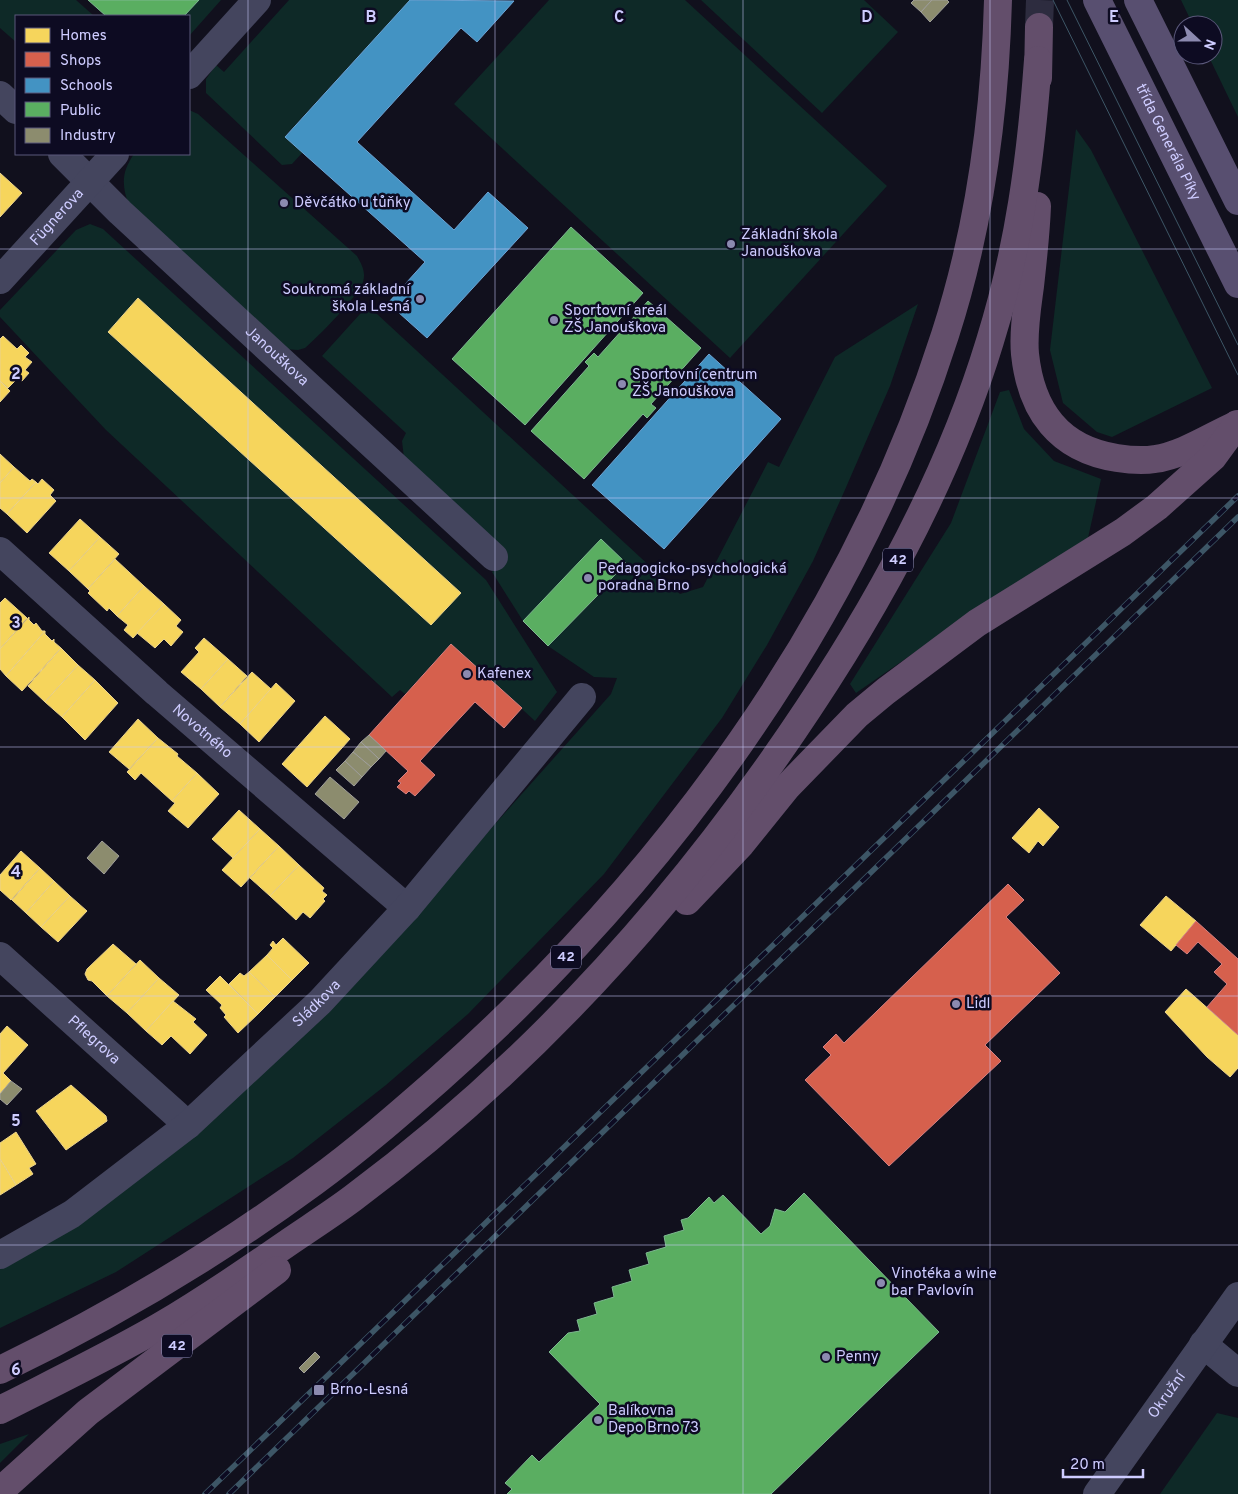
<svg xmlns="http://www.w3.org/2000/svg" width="1238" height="1494" font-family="Overpass,sans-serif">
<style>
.green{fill:#0e2927}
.homes{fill:#f6d55c;stroke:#ead28d}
.shops{fill:#d6604d;stroke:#d48082}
.schools{fill:#4393c3;stroke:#6da4d5}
.public{fill:#5aae61;stroke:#7db790}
.industry{fill:#8c8c6e;stroke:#a09f9a}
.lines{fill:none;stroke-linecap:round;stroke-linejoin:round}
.highway-tunnel{stroke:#2d2c3f;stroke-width:28;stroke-dasharray:28 14;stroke-linecap:butt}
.minor{stroke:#44455e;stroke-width:28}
.major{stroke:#584f70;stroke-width:28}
.highway{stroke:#634e6b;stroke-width:28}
.tram{stroke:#3d5666;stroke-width:1}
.rail-casing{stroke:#3d5666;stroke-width:5.5}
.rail{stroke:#0d0b22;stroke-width:4;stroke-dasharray:11;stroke-linecap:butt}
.grid{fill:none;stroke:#ceccff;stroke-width:1;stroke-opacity:0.55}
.poi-dot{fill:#8c8ab0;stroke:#0d0b22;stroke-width:2}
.labels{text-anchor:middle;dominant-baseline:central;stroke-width:5;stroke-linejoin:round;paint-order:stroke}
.shield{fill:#0d0b22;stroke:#9492bd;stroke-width:1}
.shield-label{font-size:14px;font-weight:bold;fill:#ceccff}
.street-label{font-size:15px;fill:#ceccff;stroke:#0d0b22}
.poi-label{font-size:15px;fill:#ceccff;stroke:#0d0b22;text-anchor:start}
.grid-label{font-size:16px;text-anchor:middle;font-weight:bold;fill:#ceccff;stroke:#0d0b22;stroke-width:5;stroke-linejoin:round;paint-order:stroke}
</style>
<rect width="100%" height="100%" fill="#11101d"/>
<g class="green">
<path d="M0,0H76L94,16H16V42L0,28Z"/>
<path d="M199,0H221L189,36V16H184Z"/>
<path d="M289,0H410L285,136L303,152L292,164L282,165L206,93V79L216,65L224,72Z"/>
<path d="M549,0H685L887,186L730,358L454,104Z"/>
<path d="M701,0H864L898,32L822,113Z"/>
<path d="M1181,0H1238V117L1208,55H1213V25H1193Z"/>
<path d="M189,110L198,114L357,256C362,265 366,272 363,282C359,295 317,338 305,348L298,350L285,349L129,205C121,185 122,171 134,154H189Z"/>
<path d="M1076,129L1091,150L1212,388L1112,437L1097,432L1063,403L1050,350Z"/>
<path d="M90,224L103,229L486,580L557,692L535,721L451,644L405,694L400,690L392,697L106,430L0,317V310L76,230Z"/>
<path d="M918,304L890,386L844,492L813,561L767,645L722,718L604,874L468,1014L386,1085L293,1158L116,1272L0,1328V1266L330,1009L611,694L617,678L594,677L548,646L599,595L598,593L626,563L601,540L523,621L492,572L508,554L404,458L402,441L406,433L322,356L360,314L364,311L377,314L680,594L703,587L768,462L779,467L835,357Z"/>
<path d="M1009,390L1024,429L1054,461L1101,479L1088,538L999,594L856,693L850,684L951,523L1000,392Z"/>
<path d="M1217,1413L1238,1418V1494H1160Z"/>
<path d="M29,1434L0,1463V1444Z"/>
</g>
<g class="homes">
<path d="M0,173L22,193L0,217Z"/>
<path d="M138,298L461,593L431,625L108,332Z"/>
<path d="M3,336L17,349L21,345L29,353L25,357L32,362L25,370L29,373L22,381L18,378L8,388L0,381V339Z"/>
<path d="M0,381L10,391L0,402Z"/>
<path d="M0,454L14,467L0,483Z"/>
<path d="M14,467L30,481L32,479L36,482L7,514L0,508V483Z"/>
<path d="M42,479L54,490L50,495L56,501L27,533L7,514L36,482L38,484Z"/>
<path d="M80,519L100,537L69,571L49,553Z"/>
<path d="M100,537L119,554L88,589L69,571Z"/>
<path d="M115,559L144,586L117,616L109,608L107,611L88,593L90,591L88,589Z"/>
<path d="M144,586L164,604L133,638L124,630L128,625L117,616Z"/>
<path d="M5,598L27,618L0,649V603Z"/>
<path d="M164,604L181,620L176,626L183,632L171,646L164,639L155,648L137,633Z"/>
<path d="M29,617V620L34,625L36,623L42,631H45L6,676L0,669V649Z"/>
<path d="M45,631V634L52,641L54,639V642L61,648L22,691L6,676Z"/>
<path d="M204,638L228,659L201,689L181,672L199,652L195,648Z"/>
<path d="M61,648L78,665L45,702L28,686Z"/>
<path d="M228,659L247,676L220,707L201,689Z"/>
<path d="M78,665L95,680L62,717L45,702Z"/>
<path d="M252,672L271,689L240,724L220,707Z"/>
<path d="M95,680L118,703L85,740L62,717Z"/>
<path d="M276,683L295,701L259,742L240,724Z"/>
<path d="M325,716L350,739L307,787L282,764Z"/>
<path d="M138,719L158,738L129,769L109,752Z"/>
<path d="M158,738L178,754L177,756L197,773L172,801L141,773L135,780L127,772Z"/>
<path d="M197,773L219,794L188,828L168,811L175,803L172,801Z"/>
<path d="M1039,808L1059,827L1043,846L1038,841L1029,853L1012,838Z"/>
<path d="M239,810L260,829L233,858L212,839Z"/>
<path d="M260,829L279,846L241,887L222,870Z"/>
<path d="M279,846L299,865L270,896L250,878Z"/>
<path d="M21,851L40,868L11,900L0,890V875Z"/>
<path d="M299,865L324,888L322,891L327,895L323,899L325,901L310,918L303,912L296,920L270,896Z"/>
<path d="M40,868L54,881L26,913L12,900Z"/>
<path d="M54,881L70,896L41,927L26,913Z"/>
<path d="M70,896L87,911L58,942L41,927Z"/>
<path d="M1166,896L1196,921L1171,951L1140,925Z"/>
<path d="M283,938L309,963L292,980L267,955L273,948L270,945L273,941L276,945Z"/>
<path d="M113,944L136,964L107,996L92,981L88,980L85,974L87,969Z"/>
<path d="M267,955L292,980L275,997L249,972Z"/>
<path d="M140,960L159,978L127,1013L107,996Z"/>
<path d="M249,972L275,997L258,1014L229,984L240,973L244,976Z"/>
<path d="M220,976L258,1014L238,1033L224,1017L226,1015L220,1008L222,1005L206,990Z"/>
<path d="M159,978L179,995L146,1031L127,1013Z"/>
<path d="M1186,989L1238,1035V1068L1230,1077L1207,1057L1165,1012Z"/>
<path d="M173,1001L196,1019L193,1022L207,1035L190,1054L171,1036L162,1045L146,1031Z"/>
<path d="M7,1026L28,1045L3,1073L11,1081L0,1094V1034Z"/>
<path d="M71,1085L106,1116L107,1121L66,1150L36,1111Z"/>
<path d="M16,1132L36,1164L29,1168L33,1174L16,1185L0,1159V1143Z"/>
<path d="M0,1159L16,1185L0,1195Z"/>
</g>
<g class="shops">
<path d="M451,644L522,708L504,728L475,702L420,761L435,775L415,796L409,791L406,794L397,787L401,783L398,781L408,771L369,735Z"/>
<path d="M1008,884L1024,900L1006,917L1060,973L985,1045L1001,1061L889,1166L805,1080L831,1055L823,1047L836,1034L844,1043Z"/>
<path d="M1196,921L1238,959V1035L1207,1007L1227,984L1214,972L1222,964L1198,942L1187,954L1176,945Z"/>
</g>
<g class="schools">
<path d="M410,0L514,1L477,42L461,28L357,142L454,230L488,192L528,228L427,338L388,303L425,262L285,137Z"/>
<path d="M709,354L781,419L664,549L592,485Z"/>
</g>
<g class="public">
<path d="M88,0H199L184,16H106Z"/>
<path d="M571,227L643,293L525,425L452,359Z"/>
<path d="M648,301L701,348L651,404L656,408L647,418L643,414L584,479L531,431L589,366L585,362L594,353L598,357Z"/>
<path d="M601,539L626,563L598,593L599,594L548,646L523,621Z"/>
<path d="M804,1193L939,1332L771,1494H507L512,1489L505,1483L532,1455L539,1462L600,1404L549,1352L568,1333L580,1331L577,1320L597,1314L594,1303L614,1297L612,1287L632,1281L629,1270L649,1264L646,1253L666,1247L664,1236L684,1230L681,1220L688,1218L709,1197L714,1203L723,1195L761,1234L770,1226L775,1209L785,1212Z"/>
</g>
<g class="industry">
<path d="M914,0H932L921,12L911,3Z"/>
<path d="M932,0H947L949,2L930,22L921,12Z"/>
<path d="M369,735L386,751L379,759L361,742Z"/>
<path d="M361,742L379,759L371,767L353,752Z"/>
<path d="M353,752L371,767L362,777L345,761Z"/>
<path d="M345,761L362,777L354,786L336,770Z"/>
<path d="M330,777L359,802L344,819L315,794Z"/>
<path d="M102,841L119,856L104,874L87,858Z"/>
<path d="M11,1081L22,1089L7,1105L0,1099V1094Z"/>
<path d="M315,1352L320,1357L304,1373L299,1368Z"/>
</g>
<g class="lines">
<path class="highway-tunnel" d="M1039,27L1040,0"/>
<g class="minor">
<path d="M189,75L257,0"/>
<path d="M0,95L16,110"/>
<path id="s1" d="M62,154L120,212L494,557"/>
<path id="s2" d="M0,280L115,154"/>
<path id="s3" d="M0,551L157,693L407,908"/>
<path id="s4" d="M0,956L188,1125"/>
<path id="s5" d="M0,1255L72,1214L188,1125L320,1002L407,908L582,697"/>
<path d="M1203,1344L1238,1373"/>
<path id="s6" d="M1097,1494L1238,1296"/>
</g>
<g class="major">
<path id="s7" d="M1097,0L1238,284"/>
<path d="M1138,0L1238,201"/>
</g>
<g class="highway">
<path d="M1038,78L1039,27"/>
<path d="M1037,206C1036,233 1033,259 1030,286C1027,308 1023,332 1025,354C1031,411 1059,449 1117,458C1130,460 1143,461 1155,459C1183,455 1211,436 1236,425"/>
<path d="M687,901L741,844L787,787L857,715L886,691L977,623L1123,532L1157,507L1213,457L1237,424"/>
<path d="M0,1370C110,1317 216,1254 314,1182C358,1150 398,1115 438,1080C664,879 853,624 945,335C980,227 995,112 998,0"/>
<path d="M0,1410C53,1383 107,1357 159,1327C200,1303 240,1276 279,1249C303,1232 329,1216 353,1198C533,1064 684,896 808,709C884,595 950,473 990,341C1019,248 1031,157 1038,60"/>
<path d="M0,1491L88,1412L277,1270"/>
</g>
<g class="tram">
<path d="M1053,0L1238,375"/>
<path d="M1067,0L1238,345"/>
</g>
<g class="rail-casing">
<g id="rail">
<path d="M205,1494L1238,496"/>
<path d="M229,1494L1238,517"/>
</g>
</g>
<use href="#rail" class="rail"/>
</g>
<path class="grid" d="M248,0V1494M495,0V1494M743,0V1494M990,0V1494M0,249H1238M0,498H1238M0,747H1238M0,996H1238M0,1245H1238"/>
<g class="poi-dot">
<circle cx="284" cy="203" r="5"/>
<circle cx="731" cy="244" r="5"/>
<circle cx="420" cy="299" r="5"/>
<circle cx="554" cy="320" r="5"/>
<circle cx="622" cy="384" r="5"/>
<circle cx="588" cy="578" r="5"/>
<circle cx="467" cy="674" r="5"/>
<circle cx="956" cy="1004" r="5"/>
<circle cx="881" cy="1283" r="5"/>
<circle cx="826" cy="1357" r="5"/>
<rect x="313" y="1384" width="12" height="12" rx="2.5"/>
<circle cx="598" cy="1420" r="5"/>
</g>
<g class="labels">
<g class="shield">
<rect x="883" y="548.5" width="30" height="23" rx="4"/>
<rect x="551" y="945.5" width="30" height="23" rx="4"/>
<rect x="162" y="1334.5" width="30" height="23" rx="4"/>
</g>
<g class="shield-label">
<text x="898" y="560">42</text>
<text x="566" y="957">42</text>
<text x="177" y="1346">42</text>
</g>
<g class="street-label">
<text stroke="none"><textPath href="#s7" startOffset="159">třída Generála Píky</textPath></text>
<text stroke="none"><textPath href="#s2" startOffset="85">Fügnerova</textPath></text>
<text stroke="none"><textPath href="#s1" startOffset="295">Janouškova</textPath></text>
<text stroke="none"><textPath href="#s3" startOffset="271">Novotného</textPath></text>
<text stroke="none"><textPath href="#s5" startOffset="406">Sládkova</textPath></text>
<text stroke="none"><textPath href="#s4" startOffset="126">Pflegrova</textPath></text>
<text stroke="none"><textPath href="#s6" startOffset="121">Okružní</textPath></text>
</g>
<g class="poi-label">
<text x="294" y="203">Děvčátko u tůňky</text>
<text x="741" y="235">Základní škola<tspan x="741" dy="17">Janouškova</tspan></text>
<text x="410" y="290" text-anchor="end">Soukromá základní<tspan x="410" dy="17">škola Lesná</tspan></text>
<text x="564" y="311">Sportovní areál<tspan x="564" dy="17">ZŠ Janouškova</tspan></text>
<text x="632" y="375">Sportovní centrum<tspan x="632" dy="17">ZŠ Janouškova</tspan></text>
<text x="598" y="569">Pedagogicko-psychologická<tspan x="598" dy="17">poradna Brno</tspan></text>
<text x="477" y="674">Kafenex</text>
<text x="966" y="1004">Lidl</text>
<text x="891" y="1274">Vinotéka a wine<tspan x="891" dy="17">bar Pavlovín</tspan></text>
<text x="836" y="1357">Penny</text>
<text x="330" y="1390">Brno-Lesná</text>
<text x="608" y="1411">Balíkovna<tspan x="608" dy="17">Depo Brno 73</tspan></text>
</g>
</g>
<g class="grid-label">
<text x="371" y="22">B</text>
<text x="619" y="22">C</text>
<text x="867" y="22">D</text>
<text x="1114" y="22">E</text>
<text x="16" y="379">2</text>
<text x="16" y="628">3</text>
<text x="16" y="877">4</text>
<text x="16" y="1126">5</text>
<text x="16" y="1375">6</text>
</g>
<rect x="15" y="15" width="175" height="140" fill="#0d0b22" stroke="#5a587a"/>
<rect x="25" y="28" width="25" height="15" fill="#f6d55c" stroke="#5a587a"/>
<text x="60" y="40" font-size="15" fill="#ceccff">Homes</text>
<rect x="25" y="52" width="25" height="15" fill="#d6604d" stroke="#5a587a"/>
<text x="60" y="65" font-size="15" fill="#ceccff">Shops</text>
<rect x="25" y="78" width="25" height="15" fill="#4393c3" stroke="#5a587a"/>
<text x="60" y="90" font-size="15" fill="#ceccff">Schools</text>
<rect x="25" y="102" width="25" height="15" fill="#5aae61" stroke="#5a587a"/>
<text x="60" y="115" font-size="15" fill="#ceccff">Public</text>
<rect x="25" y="128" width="25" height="15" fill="#8c8c6e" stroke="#5a587a"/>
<text x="60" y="140" font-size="15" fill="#ceccff">Industry</text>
<g transform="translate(1198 40) rotate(111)"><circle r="24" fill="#0d0b22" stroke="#5a587a"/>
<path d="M0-4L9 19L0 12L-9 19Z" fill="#8c8ab0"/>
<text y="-8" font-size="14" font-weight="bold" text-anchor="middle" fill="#ceccff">N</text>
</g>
<path d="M1063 1469v8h80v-8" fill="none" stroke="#ceccff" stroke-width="2.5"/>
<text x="1070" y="1469" font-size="15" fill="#ceccff" stroke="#0d0b22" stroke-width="4" paint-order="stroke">20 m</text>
</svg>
